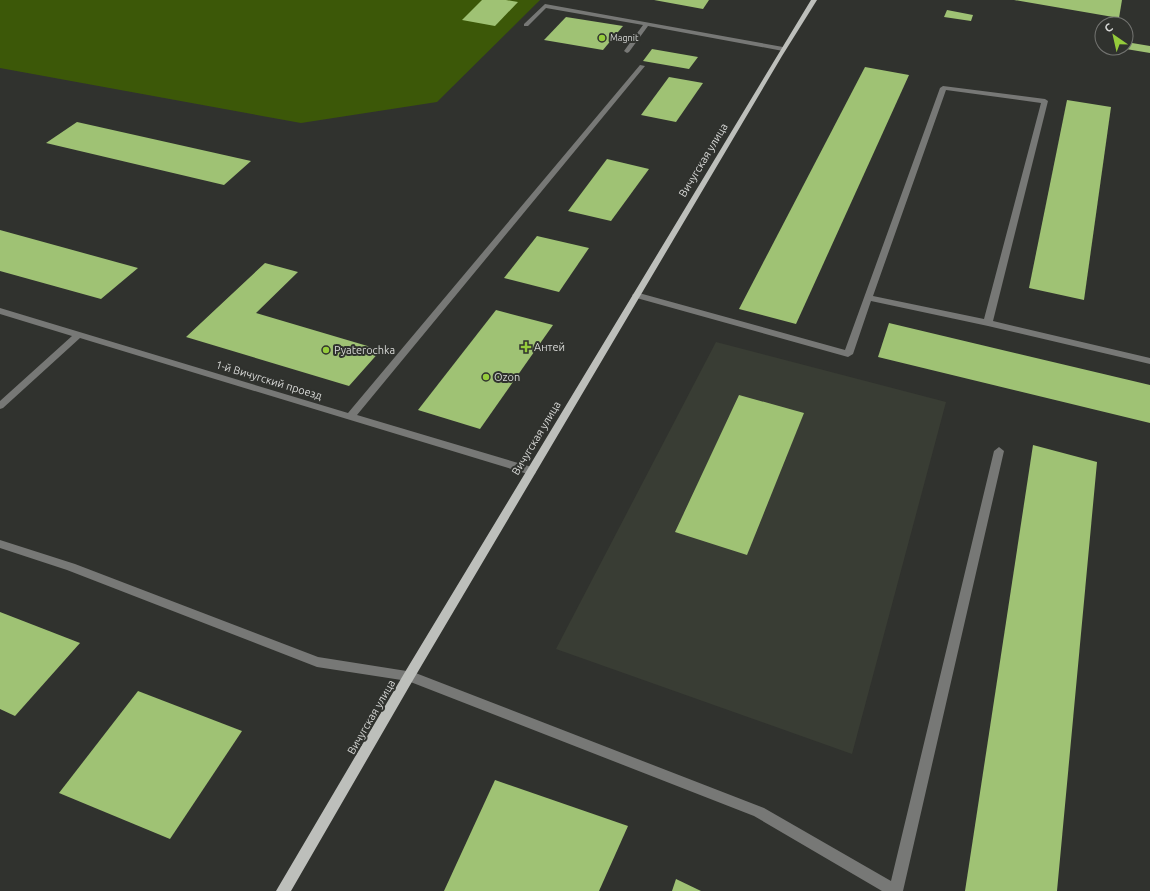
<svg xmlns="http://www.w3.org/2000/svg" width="1150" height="891" font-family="Ubuntu,sans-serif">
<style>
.built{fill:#393d34}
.green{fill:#3c5808}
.building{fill:#9fc274}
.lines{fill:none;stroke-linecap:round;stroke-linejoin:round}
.minor{fill:#777876;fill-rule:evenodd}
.major{fill:#bdbfbb;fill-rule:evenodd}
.poi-dot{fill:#95cc3b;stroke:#30322e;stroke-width:1.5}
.labels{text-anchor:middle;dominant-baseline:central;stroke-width:4;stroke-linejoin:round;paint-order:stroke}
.far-poi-label{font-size:9px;fill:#d7d8d6;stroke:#30322e;text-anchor:start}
.street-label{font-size:11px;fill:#d7d8d6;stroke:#30322e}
.poi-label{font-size:11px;fill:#d7d8d6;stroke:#30322e;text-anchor:start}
</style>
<rect width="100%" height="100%" fill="#30322e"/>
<path class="built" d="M716,342L946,402L852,754L556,649Z"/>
<path class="green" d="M0,0H540L437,102L301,123L0,68Z"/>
<g class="building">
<path d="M482,0H506L518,2L495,26L462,20Z"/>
<path d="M654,0H709L703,9Z"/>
<path d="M1014,0H1122L1119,18Z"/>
<path d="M947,10L973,15L971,21L944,17Z"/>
<path d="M566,17L623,26L603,50L544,40Z"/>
<path d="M1126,42L1150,46V53L1126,49Z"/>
<path d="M652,49L698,57L689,69L643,61Z"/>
<path d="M865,67L909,75L796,324L739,309Z"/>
<path d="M669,77L703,83L676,122L641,115Z"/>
<path d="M1067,100L1111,107L1084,300L1029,288Z"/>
<path d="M77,122L251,161L224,185L46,143Z"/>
<path d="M607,159L649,169L611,221L568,211Z"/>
<path d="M0,230L138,268L101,299L0,271Z"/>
<path d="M537,236L589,248L559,292L504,278Z"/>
<path d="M265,263L298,272L256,313L381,350L349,386L186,337Z"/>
<path d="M496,310L553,325L480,429L418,410Z"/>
<path d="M889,323L1150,385V423L878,357Z"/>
<path d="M739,395L804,413L747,555L675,532Z"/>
<path d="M1033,445L1097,462L1057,891H965Z"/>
<path d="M0,612L80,643L15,716L0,709Z"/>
<path d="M138,691L242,731L170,839L59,793Z"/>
<path d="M495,780L628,826L599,891H444Z"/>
<path d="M676,879L701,891H672Z"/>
</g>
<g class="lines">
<g class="minor">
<path d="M545,4L783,47L786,49L783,51L648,26L629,52L627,53L624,51L643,25L546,8L528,26H524V24Z"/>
<path d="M640,65L645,66L357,415L535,468L536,471L535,474L531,475L80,338L3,408L0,409V401L72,336L0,314V308L348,413Z"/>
<path d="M943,86L1045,99L1048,101L993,321L1150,358V364L988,326L871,301L853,354L848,357L633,297L632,295L636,292L639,293L845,350L940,88ZM946,90L1041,103L984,319L873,296Z"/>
<path d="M999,447L1004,451L903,891H882L754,816L408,681L317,667L67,570L0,548V540L75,564L318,657L413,672L764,808L891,881L994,451Z"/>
</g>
<path class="major" d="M811,0H817L782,56L413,680L291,891H276L405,672Z"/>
</g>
<g class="poi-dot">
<circle cx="602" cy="38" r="4"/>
<path d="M524 341h4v4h4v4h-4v4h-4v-4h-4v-4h4z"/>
<circle cx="326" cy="350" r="4"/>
<circle cx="486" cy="377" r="4"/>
</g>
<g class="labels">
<g class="far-poi-label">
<text x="610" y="38">Magnit</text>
</g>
<g class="street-label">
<text transform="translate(703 160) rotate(-59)">Вичугская улица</text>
<text transform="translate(269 380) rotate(17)">1-й Вичугский проезд</text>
<text transform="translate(536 438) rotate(-59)">Вичугская улица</text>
<text transform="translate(371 717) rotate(-60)">Вичугская улица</text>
</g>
<g class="poi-label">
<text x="534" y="347">Антей</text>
<text x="334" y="350">Pyaterochka</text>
<text x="494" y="377">Ozon</text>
</g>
</g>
<g transform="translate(1114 36) rotate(326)"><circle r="19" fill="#30322e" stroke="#737471"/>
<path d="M0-3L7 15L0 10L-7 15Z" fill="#95cc3b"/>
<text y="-6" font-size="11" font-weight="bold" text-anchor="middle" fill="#d7d8d6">С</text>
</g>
</svg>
